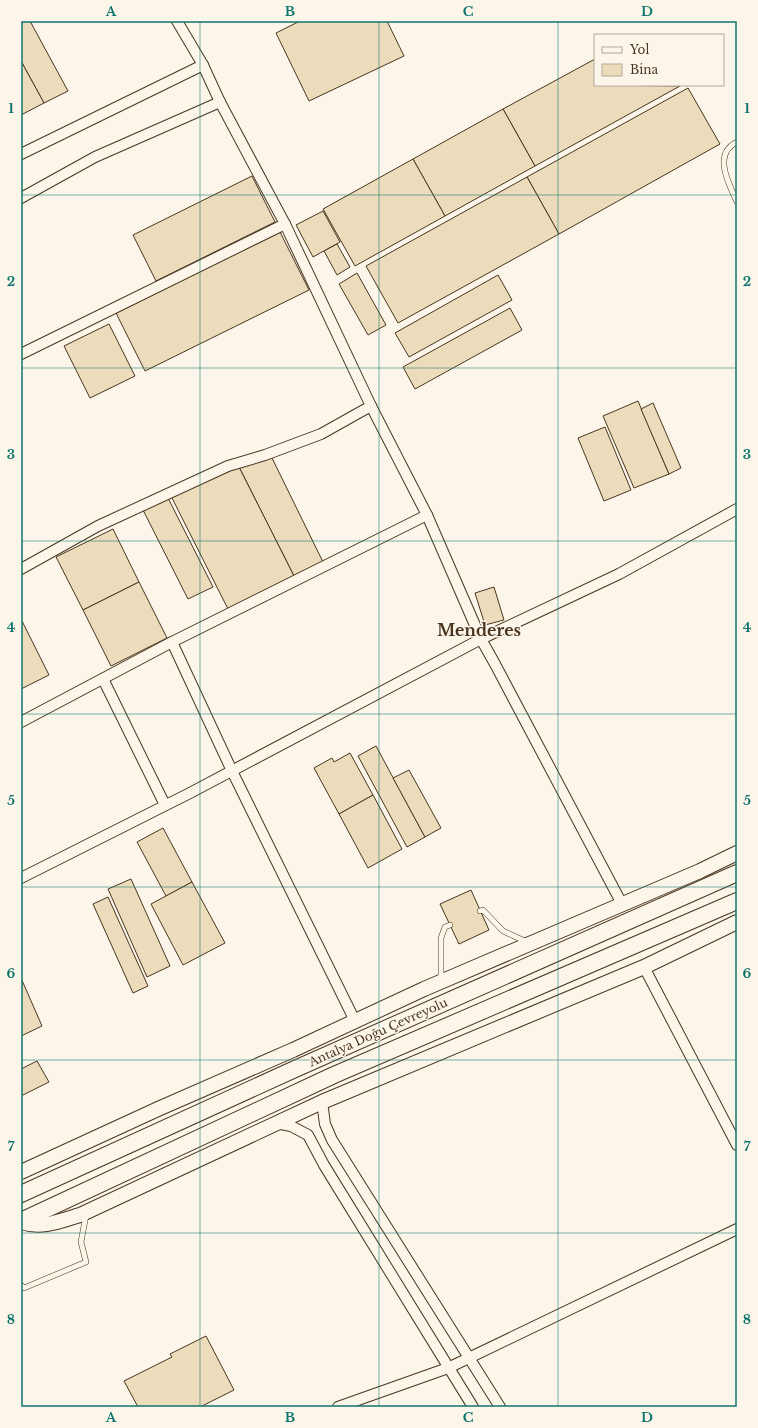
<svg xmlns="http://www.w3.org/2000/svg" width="758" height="1428" font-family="'Libre Baskerville',serif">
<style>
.building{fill:#ecdcbc;stroke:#4a3520}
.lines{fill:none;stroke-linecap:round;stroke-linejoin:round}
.lane-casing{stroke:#4a3520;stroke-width:6}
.street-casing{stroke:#4a3520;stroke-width:12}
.secondary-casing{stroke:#4a3520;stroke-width:16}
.primary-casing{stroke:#4a3520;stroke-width:18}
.lane{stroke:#fbf6e9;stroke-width:5}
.street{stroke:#fbf6e9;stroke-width:10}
.secondary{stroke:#fbf6e9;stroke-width:14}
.primary{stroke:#fbf6e9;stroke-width:16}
.grid{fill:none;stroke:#0f766e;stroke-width:1;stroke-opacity:0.55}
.labels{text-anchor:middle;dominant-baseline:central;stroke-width:3;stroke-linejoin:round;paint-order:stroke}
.street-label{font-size:12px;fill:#4a3520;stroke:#fbf6e9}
.district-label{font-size:16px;font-weight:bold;fill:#4a3520;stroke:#fbf6e9}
.neatline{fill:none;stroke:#0f766e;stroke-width:1.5}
.grid-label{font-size:13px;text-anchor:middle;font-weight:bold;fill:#0f766e}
</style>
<rect width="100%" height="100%" fill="#fbf6e9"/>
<g class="building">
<path d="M21,21H30L68,91L44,103L21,61Z"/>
<path d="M300,21H387L404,56L309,101L276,33Z"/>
<path d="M595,59V85L680,86L535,166L503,109Z"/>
<path d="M21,61L44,103L21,115Z"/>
<path d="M688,88L720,144L559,234L527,177Z"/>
<path d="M503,109L535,166L445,216L413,159Z"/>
<path d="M413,159L445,216L355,266L323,209Z"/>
<path d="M252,176L275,222L156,281L133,235Z"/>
<path d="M527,177L559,234L398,323L366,266Z"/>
<path d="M323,211L340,242L313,257L296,225Z"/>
<path d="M280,232L309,290L145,371L116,313Z"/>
<path d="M337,244L350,267L337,275L324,251Z"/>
<path d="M357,273L386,325L368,335L339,284Z"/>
<path d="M498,275L512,300L409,357L395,333Z"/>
<path d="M510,308L522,330L415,389L403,367Z"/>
<path d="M109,324L135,376L90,398L64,346Z"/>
<path d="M638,401L669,474L634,488L603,416Z"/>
<path d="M653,403L681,468L669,474L641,409Z"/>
<path d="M605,427L631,490L604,501L578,438Z"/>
<path d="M272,458L324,564L295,578L239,467Z"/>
<path d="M239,467L295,578L229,611L171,496Z"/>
<path d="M168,498L213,587L188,599L143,510Z"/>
<path d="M113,529L139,582L83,610L56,557Z"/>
<path d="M139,582L167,638L111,666L83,610Z"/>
<path d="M494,587L504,620L485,625L475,593Z"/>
<path d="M21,619L49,675L21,689Z"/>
<path d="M376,746L425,837L407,847L358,756Z"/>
<path d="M350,753L373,795L339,814L314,768L332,758L334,762Z"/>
<path d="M409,770L441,828L425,837L393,778Z"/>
<path d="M373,795L402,849L368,868L339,814Z"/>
<path d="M163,828L192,882L166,896L137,842Z"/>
<path d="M131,879L170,966L147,977L108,889Z"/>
<path d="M192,882L225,943L183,965L151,904Z"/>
<path d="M471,890L489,930L459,944L440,904Z"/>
<path d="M108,897L148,986L133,993L93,904Z"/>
<path d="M21,978L42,1026L21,1036Z"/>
<path d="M37,1061L49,1082L21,1096V1069Z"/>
<path d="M206,1336L234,1390L200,1407H138L124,1381L172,1357L170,1354Z"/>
</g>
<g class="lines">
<g class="lane-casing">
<g id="lane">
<path d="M737,142C712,154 729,184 737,202"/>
<path d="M480,911L483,910L503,931L527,942"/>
<path d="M441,980V938L445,927L450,925"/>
<path d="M21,1285L24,1288L86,1262L81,1242L86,1215"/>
</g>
</g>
<g class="street-casing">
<g id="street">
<path d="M177,21L203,65L220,102L285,224L371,406L427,515L481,639L495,664L622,904"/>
<path d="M21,154L203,65"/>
<path d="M21,198L95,157L220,102"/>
<path d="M21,354L285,224"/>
<path d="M21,569L98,526L228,466L265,455L321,434L371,406"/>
<path d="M172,642L232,771L355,1021"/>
<path d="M103,679L165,805"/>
<path d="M21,722L172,642L427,515"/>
<path d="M21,878L190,793L481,639L619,574L737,509"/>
<path d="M644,967L737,1145"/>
<path d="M322,1102L325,1124L332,1140L500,1407"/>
<path d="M276,1123L291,1126L308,1135L324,1165L473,1407"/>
<path d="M338,1407L448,1368L737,1229"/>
</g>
</g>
<g class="secondary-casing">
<g id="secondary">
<path d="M21,1172L158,1109L293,1050L424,989L700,871L737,853"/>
<path d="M21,1222C42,1229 60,1221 80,1215L322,1102L644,967L737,922"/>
</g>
</g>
<g class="primary-casing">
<g id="primary">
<path d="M21,1194L295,1069L737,873"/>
<path d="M21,1221L334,1075L737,901"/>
</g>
</g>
<use href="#lane" class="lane"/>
<use href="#street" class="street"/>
<use href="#secondary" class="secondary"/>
<use href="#primary" class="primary"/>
</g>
<path class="grid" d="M200,21V1407M379,21V1407M558,21V1407M21,195H737M21,368H737M21,541H737M21,714H737M21,887H737M21,1060H737M21,1233H737"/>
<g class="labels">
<g class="street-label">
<text transform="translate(378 1032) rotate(-24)">Antalya Doğu Çevreyolu</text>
</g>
<g class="district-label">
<text x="479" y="630">Menderes</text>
</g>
</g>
<rect width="758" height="1428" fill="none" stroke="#fbf6e9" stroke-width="44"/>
<rect x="594" y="34" width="130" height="52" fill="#fbf6e9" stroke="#b4a999"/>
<rect x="602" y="47" width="20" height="6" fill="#fbf6e9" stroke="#b4a999"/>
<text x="630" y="54" font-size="12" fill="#4a3520">Yol</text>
<rect x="602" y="64" width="20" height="12" fill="#ecdcbc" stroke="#b4a999"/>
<text x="630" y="74" font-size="12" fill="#4a3520">Bina</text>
<rect x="22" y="22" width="714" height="1384" class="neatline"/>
<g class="grid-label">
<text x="111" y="16">A</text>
<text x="290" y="16">B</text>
<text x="468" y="16">C</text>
<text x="647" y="16">D</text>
<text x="11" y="113">1</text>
<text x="747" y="113">1</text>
<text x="11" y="286">2</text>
<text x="747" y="286">2</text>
<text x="11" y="459">3</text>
<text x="747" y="459">3</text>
<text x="11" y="632">4</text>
<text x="747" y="632">4</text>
<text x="11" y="805">5</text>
<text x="747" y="805">5</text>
<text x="11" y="978">6</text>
<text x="747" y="978">6</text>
<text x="11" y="1151">7</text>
<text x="747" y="1151">7</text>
<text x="11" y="1324">8</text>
<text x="747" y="1324">8</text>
<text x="111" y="1422">A</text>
<text x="290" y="1422">B</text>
<text x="468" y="1422">C</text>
<text x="647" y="1422">D</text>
</g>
</svg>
